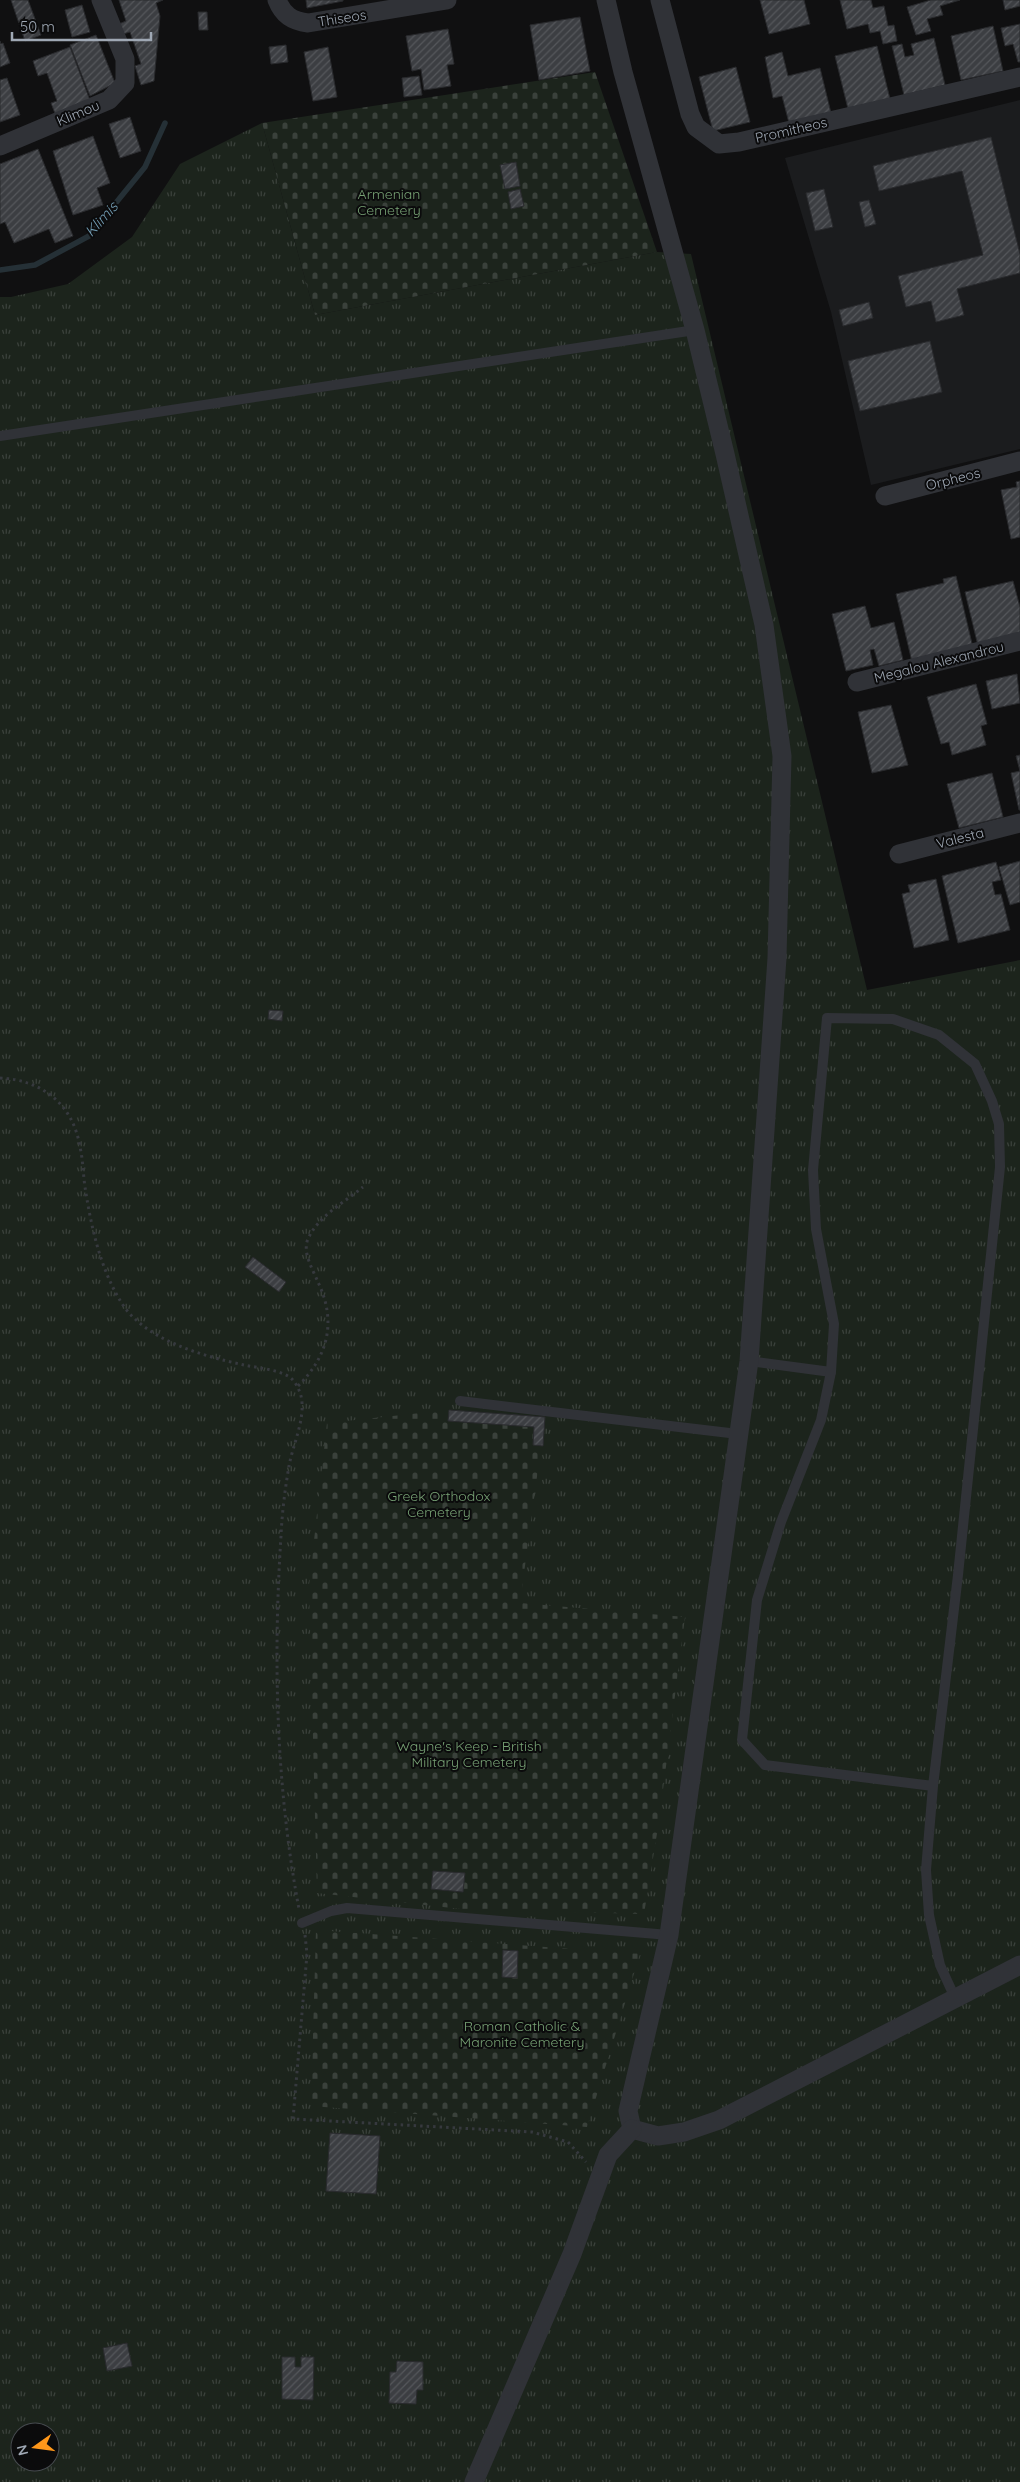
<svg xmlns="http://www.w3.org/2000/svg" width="1020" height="2482" font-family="Quicksand,sans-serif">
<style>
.built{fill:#1b1c1e}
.grass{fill:url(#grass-tufts);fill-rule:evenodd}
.cemetery{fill:url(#cemetery-stones)}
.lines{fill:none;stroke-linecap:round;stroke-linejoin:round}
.stream{stroke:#253036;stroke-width:5.5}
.building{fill:url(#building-hatch);stroke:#292a2d}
.path{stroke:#36393e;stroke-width:3;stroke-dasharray:2.5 4;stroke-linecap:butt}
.lane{stroke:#303237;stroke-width:10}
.street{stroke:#303237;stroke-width:19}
.labels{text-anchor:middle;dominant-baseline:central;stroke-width:4;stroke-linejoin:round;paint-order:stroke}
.street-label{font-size:14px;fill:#9fa8b4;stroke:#0b0b0c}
.park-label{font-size:14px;fill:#77a174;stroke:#0b0b0c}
.water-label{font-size:15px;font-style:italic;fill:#729cb3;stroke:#0b0b0c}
</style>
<defs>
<pattern id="grass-tufts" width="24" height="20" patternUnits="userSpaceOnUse" patternTransform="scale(1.25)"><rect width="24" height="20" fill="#1c241c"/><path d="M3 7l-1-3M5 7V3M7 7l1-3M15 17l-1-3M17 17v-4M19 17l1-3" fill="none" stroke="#3a413b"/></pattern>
<pattern id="cemetery-stones" width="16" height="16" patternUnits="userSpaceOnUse" patternTransform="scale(1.25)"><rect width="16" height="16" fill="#1c241c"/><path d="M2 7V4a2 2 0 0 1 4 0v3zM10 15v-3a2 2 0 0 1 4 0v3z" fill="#3a413b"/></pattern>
<pattern id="building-hatch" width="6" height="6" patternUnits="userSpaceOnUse" patternTransform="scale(1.25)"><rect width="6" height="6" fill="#3c3e42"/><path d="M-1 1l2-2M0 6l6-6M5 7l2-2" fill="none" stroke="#55575b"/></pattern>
</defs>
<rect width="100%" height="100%" fill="#101011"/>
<path class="built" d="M1020,100V449L871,485L831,312L785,158Z"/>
<path class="grass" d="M262,123L315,315L657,252L691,254L867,990L1020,960V2482H0V297H11L68,284L132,237L180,164ZM20,2432H50V2462H20Z"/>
<g class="cemetery">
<path d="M595,72L657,252L315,315L262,123Z"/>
<path d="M449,1410L545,1417L520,1603L685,1617L659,1821L644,1914L461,1909L317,1893L309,1586L327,1423Z"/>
<path d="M316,1930L640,1954L587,2127L311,2106Z"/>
</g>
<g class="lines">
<path class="stream" d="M0,270L35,265L89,236L145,167L165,123"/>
</g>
<g class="building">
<path d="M11,0H28L41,35L25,41Z"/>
<path d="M119,0H163L156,3L160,16L154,81L141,85L135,66L141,64L130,32L123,34L119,24L126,21Z"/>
<path d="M306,0H343V1L307,8Z"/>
<path d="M760,0H804L810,24L769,34Z"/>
<path d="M840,0H871L873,8L884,6L888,26L894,25L897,41L883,44L880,31L870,33L868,24L847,29Z"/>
<path d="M931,0H960L940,6L943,15L927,19L931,31L916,35L907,7Z"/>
<path d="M1003,0H1020V6L1005,10Z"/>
<path d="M82,5L90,32L72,37L65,10Z"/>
<path d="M198,12H207L208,30H199Z"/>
<path d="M580,17L590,71L539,80L530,25Z"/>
<path d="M1020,24V62H1018L1013,44L1005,46L1001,28Z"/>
<path d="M993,26L1003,71L961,80L951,36Z"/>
<path d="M448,29L454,64L447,65L451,86L424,90L421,69L412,71L406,36Z"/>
<path d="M96,35L115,83L90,96L70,45Z"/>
<path d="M934,38L945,85L904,95L892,46L902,44L905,57L914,55L911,44Z"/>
<path d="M0,41L1,44L3,43L10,63L0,67Z"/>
<path d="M286,45L288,62L271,64L269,47Z"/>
<path d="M877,46L891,103L849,113L835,56Z"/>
<path d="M70,47L91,103L56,116L51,103L57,101L47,73L38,76L33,61Z"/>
<path d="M328,47L337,97L313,101L304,52Z"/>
<path d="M782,52L788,76L820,68L831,113L789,123L782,96L773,98L765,57Z"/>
<path d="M736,67L750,122L713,131L699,77Z"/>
<path d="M419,76L422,95L404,97L402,78Z"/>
<path d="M7,78L20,115L0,122V80Z"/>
<path d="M130,117L141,151L120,158L109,124Z"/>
<path d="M93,136L110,183L97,188L103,205L73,215L53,151Z"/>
<path d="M991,137L1020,254V273L957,289L964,315L936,322L931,301L906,307L898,276L983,255L962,171L879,191L873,166Z"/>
<path d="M38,149L73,236L55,243L49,229L14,243L5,222L0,224V164Z"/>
<path d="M516,162L520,186L505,189L500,165Z"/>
<path d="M520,189L524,206L511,209L508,192Z"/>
<path d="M824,189L833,227L815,231L806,193Z"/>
<path d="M869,200L876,224L865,227L859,202Z"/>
<path d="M869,302L873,318L843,326L839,310Z"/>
<path d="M930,341L942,392L860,411L848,361Z"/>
<path d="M1020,481V537L1011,539L1001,490L1017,487L1016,482Z"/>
<path d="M956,576L974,652L913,666L896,594L944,583L943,579Z"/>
<path d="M1013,581L1020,607V640L979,650L965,592Z"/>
<path d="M865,606L871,628L894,622L903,660L879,666L874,649L870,650L873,665L846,671L832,614Z"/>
<path d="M1017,674L1020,703L992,709L986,681Z"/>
<path d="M976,684L987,724L981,726L986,745L952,755L949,742L941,744L927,697Z"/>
<path d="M891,705L908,765L872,773L858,712Z"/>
<path d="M1020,755V810H1019L1011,773L1020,771L1016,756Z"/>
<path d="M992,773L1003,817L959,828L947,784Z"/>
<path d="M1020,861V902L1010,905L999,867Z"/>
<path d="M996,862L1001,880L992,882L995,895L1001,894L1010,930L958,943L942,876Z"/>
<path d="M936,879L949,940L914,948L902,894L910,892L908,885Z"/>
<path d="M269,1010L283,1011L282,1021L268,1019Z"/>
<path d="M253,1257L286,1282L279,1292L245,1267Z"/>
<path d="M449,1410L545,1417L543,1446L533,1445L534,1427L448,1421Z"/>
<path d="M433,1871L465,1873L463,1892L431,1889Z"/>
<path d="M503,1950L518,1951L517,1978L502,1977Z"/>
<path d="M330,2133L380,2136L376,2194L326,2191Z"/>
<path d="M127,2343L132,2366L107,2371L103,2348Z"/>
<path d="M282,2357H295V2367H301V2357H314L313,2400L282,2399Z"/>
<path d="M397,2361L423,2362V2390H417L416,2404L389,2403L390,2372H396Z"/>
</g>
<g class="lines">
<g class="path">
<path d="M0,1078C42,1080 73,1104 80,1147C83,1160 83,1173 85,1187C91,1226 100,1268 121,1302C144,1340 203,1356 244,1365C258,1368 275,1369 288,1376C295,1380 299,1389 301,1396C306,1418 293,1444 289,1466C285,1489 282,1513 281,1536C273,1660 276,1787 299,1909"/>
<path d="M298,1386C328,1356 337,1322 318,1282C313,1270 302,1252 308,1239C318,1216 345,1202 363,1187"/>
<path d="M305,1935L307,1954L293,2119L532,2132L568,2142L586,2162"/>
</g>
<g class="lane">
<path d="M0,436L695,330"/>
<path d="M749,1361L831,1372"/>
<path d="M460,1401L738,1434"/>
<path d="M933,1786L765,1765L742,1740L757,1600L781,1522L821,1420L831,1372L834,1324L816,1229L813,1170L827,1018L893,1019L939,1035L975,1064L992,1101L999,1124L1000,1167L958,1575L933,1786L926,1870L929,1915L940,1965L955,1998"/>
<path d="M302,1923L331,1911L347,1908L669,1935"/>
</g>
<g class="street">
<path d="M277,0C283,15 292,21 308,23L447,0"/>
<path d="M606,0L623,72L695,330L725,454L764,625L782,756L777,958L749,1361L669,1935L628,2111L632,2129"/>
<path d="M660,0L690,114L696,127L719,144L739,142L1020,77"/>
<path d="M0,146L109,100L125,83V59L101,0"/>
<path d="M885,496L1020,461"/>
<path d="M857,682L1020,641"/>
<path d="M899,854L1020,823"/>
<path d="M632,2129L658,2136L684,2132L719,2120L1020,1965"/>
<path d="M474,2482L572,2254L608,2155L632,2129"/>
</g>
</g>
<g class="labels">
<g class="street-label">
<text transform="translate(342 18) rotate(-9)">Thiseos</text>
<text transform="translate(78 113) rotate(-23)">Klimou</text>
<text transform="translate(791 130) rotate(-13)">Promitheos</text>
<text transform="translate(953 479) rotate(-14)">Orpheos</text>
<text transform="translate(939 662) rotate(-14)">Megalou Alexandrou</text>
<text transform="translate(960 838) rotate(-14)">Valesta</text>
</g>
<g class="park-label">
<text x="389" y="194">Armenian<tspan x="389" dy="16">Cemetery</tspan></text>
<text x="439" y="1496">Greek Orthodox<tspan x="439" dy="16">Cemetery</tspan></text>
<text x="469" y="1746">Wayne's Keep - British<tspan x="469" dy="16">Military Cemetery</tspan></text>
<text x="522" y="2026">Roman Catholic &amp;<tspan x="522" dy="16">Maronite Cemetery</tspan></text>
</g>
<g class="water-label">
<text transform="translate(101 219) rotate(-48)">Klimis</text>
</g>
</g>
<g transform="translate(35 2447) rotate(256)"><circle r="24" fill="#0b0b0c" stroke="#464a4f"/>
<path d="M0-4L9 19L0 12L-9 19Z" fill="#ff971a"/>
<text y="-8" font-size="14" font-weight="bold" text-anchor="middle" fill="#9fa8b4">N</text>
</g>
<path d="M12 32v8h139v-8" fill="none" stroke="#9fa8b4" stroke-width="2.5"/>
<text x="20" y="32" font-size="15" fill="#9fa8b4" stroke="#0b0b0c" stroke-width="4" paint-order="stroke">50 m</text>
</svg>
